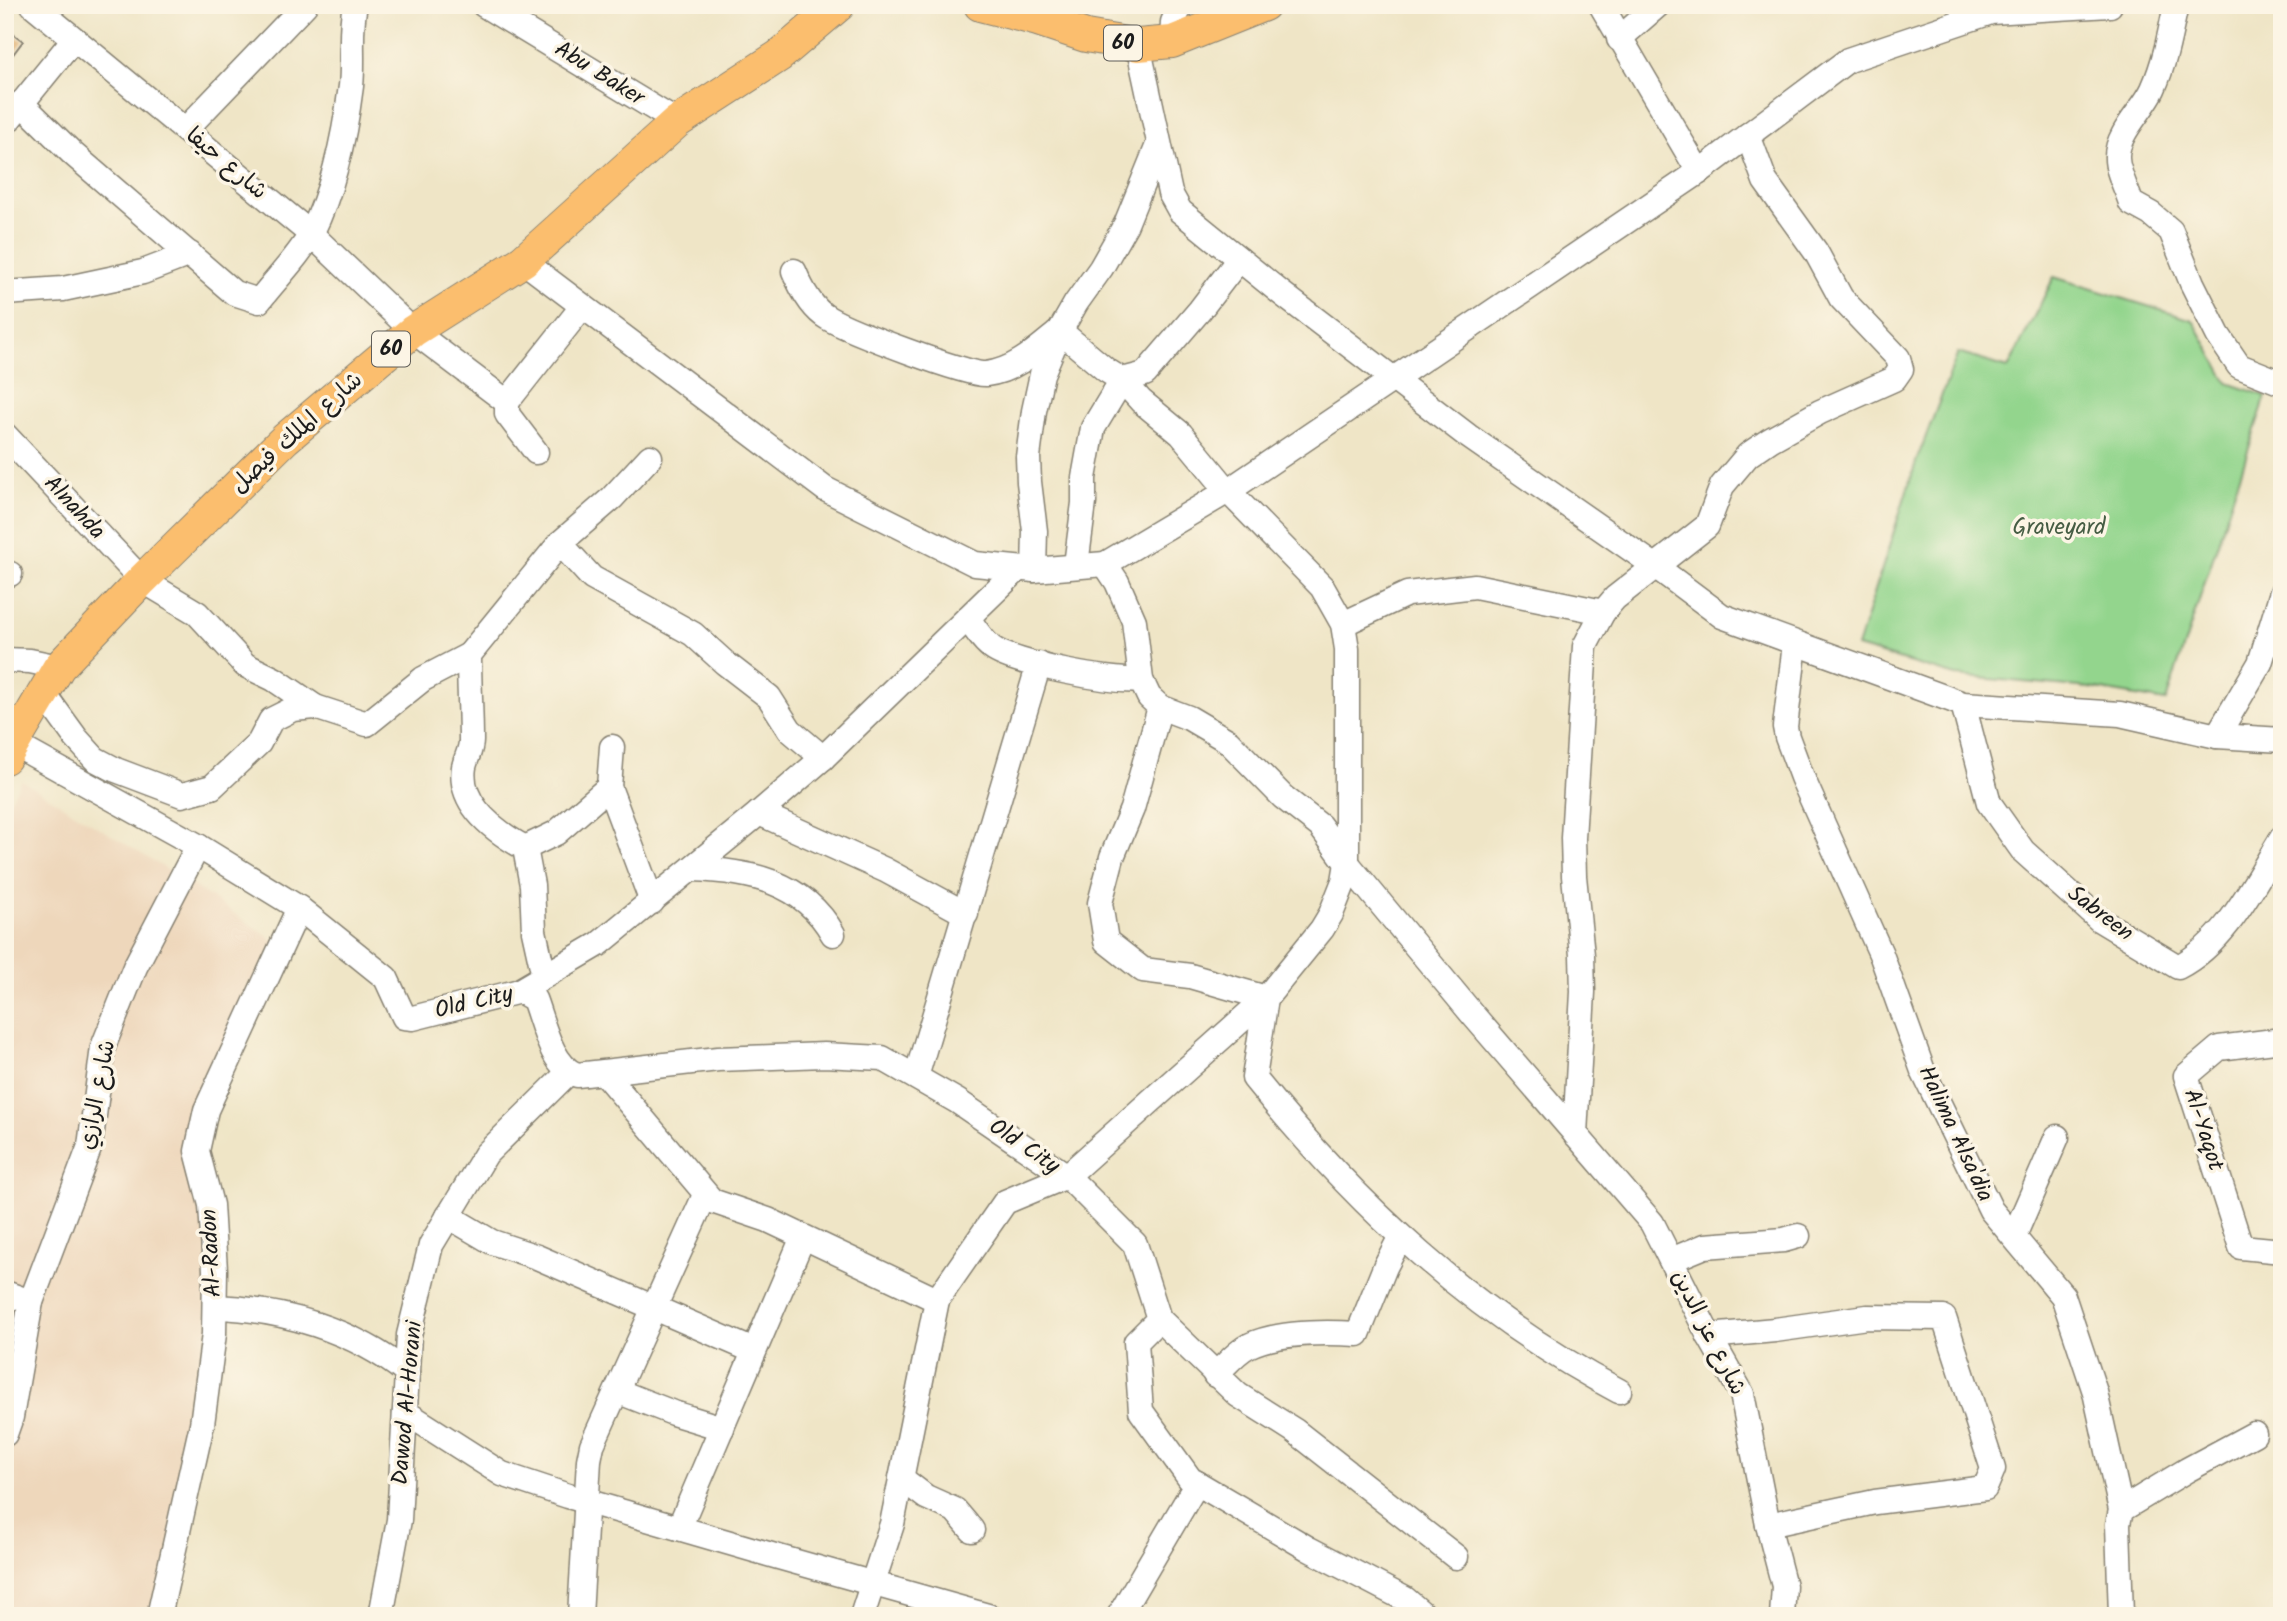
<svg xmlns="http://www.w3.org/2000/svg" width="2287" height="1621" font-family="Kalam,'Playpen Sans Arabic',sans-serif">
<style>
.built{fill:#eed7bb}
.green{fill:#93d58d;stroke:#587854;stroke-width:2}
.building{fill:#dfae6e}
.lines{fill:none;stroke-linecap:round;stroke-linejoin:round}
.minor-casing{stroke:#868071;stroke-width:27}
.major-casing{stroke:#868071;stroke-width:34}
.minor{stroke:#fff;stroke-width:24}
.major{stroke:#fbbe6e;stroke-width:32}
.labels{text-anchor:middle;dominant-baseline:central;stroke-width:7;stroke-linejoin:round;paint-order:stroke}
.shield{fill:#fcf5e5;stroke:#5f5d58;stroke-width:2}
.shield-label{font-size:21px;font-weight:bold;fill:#1c1c1c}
.street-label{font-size:23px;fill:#1c1c1c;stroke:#fcf5e5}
.park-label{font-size:23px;fill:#465d44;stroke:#fcf5e5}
</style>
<rect width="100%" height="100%" fill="#fcf5e5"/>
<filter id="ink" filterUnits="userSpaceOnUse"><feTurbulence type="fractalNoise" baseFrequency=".0143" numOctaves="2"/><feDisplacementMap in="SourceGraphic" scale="14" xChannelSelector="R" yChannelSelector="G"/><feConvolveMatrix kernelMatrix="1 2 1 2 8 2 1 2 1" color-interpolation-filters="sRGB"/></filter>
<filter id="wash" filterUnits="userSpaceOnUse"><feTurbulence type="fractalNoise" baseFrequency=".00686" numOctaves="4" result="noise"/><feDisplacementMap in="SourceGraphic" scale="28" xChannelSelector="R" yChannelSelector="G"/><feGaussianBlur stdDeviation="1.57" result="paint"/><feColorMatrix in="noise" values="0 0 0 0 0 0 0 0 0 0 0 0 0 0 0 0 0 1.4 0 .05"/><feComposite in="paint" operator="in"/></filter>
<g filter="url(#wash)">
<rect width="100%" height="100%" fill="#efe5c6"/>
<path class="built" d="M21,780L189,883L289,951L198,1118L217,1302L157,1616H5V811Z"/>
<path class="green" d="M2054,277L2193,320L2228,383L2266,396L2166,701L2090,688L1956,676L1857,647L1916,462L1958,353L2008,368Z"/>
<g id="blocks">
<path class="building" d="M5,28L23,41L5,65Z"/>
</g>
</g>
<g filter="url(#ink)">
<use href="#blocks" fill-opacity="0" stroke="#868071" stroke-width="2"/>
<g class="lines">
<g class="minor-casing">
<g id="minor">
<path d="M33,5L311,234L413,331L507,402L582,307"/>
<path d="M484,5L677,122"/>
<path d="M1601,5L1699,172"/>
<path d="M2176,5C2170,34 2165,62 2153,89C2144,109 2117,133 2117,156C2116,170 2127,189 2131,203L2151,214L2171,231L2192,283L2218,335L2239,366L2282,383"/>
<path d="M1619,39L1658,5"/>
<path d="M1172,42L1173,22L1181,5"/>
<path d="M1138,45L1170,193L1180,211L1281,293L1468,436L1655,566L1722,616L1963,704L2120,714L2217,736L2282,740"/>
<path d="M21,103L73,154L234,293L259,301C274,281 301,254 312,232C333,190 345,133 351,86C354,59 349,32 355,5"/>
<path d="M5,124L74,39"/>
<path d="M185,130L305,5"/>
<path d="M523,261L825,489L975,564L1034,570L1105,564L1228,491L1699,172L1848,60L1991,12L2110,5"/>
<path d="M794,271C801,288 812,309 828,318C848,330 968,376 986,374C1015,371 1039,348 1060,331L1106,370L1122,380L1141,401L1181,434L1228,491L1322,587L1343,624L1347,649V863L1344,881L1331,914L1322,929L1266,998L1067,1176L1005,1202L937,1300L892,1524L862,1616"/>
<path d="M5,293L63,289L143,272L190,254"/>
<path d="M507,402V414L536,452"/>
<path d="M5,435L142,580L197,613L245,665L274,679L315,707"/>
<path d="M560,543L592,578L693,634L725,663L769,697L790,730L823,758"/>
<path d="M1105,564L1117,582L1134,621L1141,680L1149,697L1160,707L1189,718L1228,741L1283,797L1320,826L1347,863L1473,1015L1652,1223L1709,1336L1742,1394L1768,1525L1784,1586L1782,1616"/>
<path d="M1076,565L1084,503V478L1093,428L1122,380L1145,374L1200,310L1239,259"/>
<path d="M1034,570L1035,531L1029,482L1028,457L1034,411L1042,374L1060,331L1076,303L1101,268L1126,224L1158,145"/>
<path d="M5,572L10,574"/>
<path d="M968,618C975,629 982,640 992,648C1013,664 1114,683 1141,680"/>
<path d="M1343,624L1407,594L1475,586L1603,612"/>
<path d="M1795,644L1785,727L1787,737L1802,777L1881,954L1923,1071L1991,1210L2063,1296L2095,1392L2121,1510L2118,1524L2121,1616"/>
<path d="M5,660L30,661L59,667"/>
<path d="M44,694L76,738L95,759L116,770L182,795L212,787L259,743L271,720L293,709L315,707L367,724L423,679L469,655"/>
<path d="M1963,704L1989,803L2023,851L2100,920L2178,967C2227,942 2254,883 2282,838"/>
<path d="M1160,707L1132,809L1112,857L1100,903L1106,941L1143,970L1190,976L1266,998L1254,1078C1356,1205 1474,1315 1619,1391"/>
<path d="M2217,736L2260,663L2282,592"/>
<path d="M14,744L198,846L299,908L386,978L404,1017L413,1018L520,991L534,999C543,1022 551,1066 577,1075L718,1059L824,1055L882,1058L957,1101L1067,1176L1135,1244L1159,1319L1136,1342L1141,1411L1190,1479L1309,1549L1405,1599L1425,1616"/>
<path d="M612,747L609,787L652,902"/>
<path d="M759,813L885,870L966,914"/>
<path d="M525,848L556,833L609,787"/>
<path d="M692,869C749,871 803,881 833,934"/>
<path d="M544,976L534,931L532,885L525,848C496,832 458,805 464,767C466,758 471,750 471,741C471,713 469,684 469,655L560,543L612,498L650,457"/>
<path d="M519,991L599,944L759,813L823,758L1017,570"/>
<path d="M2282,1040L2219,1048L2186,1076L2241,1247L2282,1251"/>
<path d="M604,1073L712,1201L768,1220L937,1300"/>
<path d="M916,1077L1039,664"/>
<path d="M1575,1134L1583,992L1582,955L1574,876L1573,838L1585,646L1603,612L1615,598L1707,526L1722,486L1748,455L1770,440L1820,412L1894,379L1901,369L1898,358L1841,298L1816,252L1765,181L1748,135"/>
<path d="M448,1216L492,1242L537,1257L754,1351"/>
<path d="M2014,1236L2057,1137"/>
<path d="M1671,1260L1705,1246L1784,1240L1798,1236"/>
<path d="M5,1293L31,1302"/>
<path d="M215,1307C282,1309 354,1330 407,1373"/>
<path d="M1159,1319L1238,1395L1295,1431L1456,1557"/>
<path d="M1709,1336L1775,1330L1867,1317L1944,1318L1993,1469L1985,1488L1875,1502L1768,1525"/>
<path d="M1215,1375C1225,1366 1236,1352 1248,1346C1277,1332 1326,1332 1358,1334L1385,1267L1400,1238"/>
<path d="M617,1391L673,1413L722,1428"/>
<path d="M405,1412L502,1474L568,1496L775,1556L988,1616"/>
<path d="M5,1434L11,1417L31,1302L90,1146L103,1047L135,967L198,846"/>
<path d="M901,1478L926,1497L955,1510L972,1530"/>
<path d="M2121,1510L2187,1470L2254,1434"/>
<path d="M679,1528L803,1237"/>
<path d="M159,1616L202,1424L214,1334L215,1270L211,1205L197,1151L206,1110L299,908"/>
<path d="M381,1616L399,1520L409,1335L431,1245L486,1154L569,1072"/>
<path d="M580,1616L589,1460L592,1445L705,1195"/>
<path d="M1119,1616L1197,1483"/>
</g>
</g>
<g class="major-casing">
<g id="major">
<path d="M980,5L1038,20L1086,36L1138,45L1172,42L1264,5"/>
<path d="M5,758L59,667L142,580L285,439L413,331L523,261L677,122L779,56L839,5"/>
</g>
</g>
<use href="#minor" class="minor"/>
<use href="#major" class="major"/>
</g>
</g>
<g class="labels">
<g class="shield">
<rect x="1104" y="25.5" width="38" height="35" rx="5"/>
<rect x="372" y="331.5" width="38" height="35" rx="5"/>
</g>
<g class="shield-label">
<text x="1123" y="43">60</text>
<text x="391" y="349">60</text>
</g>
<g class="street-label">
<text transform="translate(599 74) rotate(32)">Abu Baker</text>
<text transform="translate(226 164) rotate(40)">شارع حيفا</text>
<text transform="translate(297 433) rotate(-42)">شارع الملك فيصل</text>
<text transform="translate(74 508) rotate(47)">Alnahda</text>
<text transform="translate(2100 914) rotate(37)">Sabreen</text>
<text transform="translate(474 1003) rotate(-13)">Old City</text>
<text transform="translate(98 1095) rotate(-79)">شارع الرازي</text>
<text transform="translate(2203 1130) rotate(72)">Al-Yaqot</text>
<text transform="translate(1955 1134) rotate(65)">Halima Alsa'dia</text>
<text transform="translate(1024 1147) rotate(34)">Old City</text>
<text transform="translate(212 1253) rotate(-93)">Al-Radon</text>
<text transform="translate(1708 1333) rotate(63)">شارع عز الدين</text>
<text transform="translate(408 1403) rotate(-85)">Dawod Al-Horani</text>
</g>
<g class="park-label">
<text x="2059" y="528">Graveyard</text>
</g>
</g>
<rect width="2287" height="1621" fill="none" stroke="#fcf5e5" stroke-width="28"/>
</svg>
